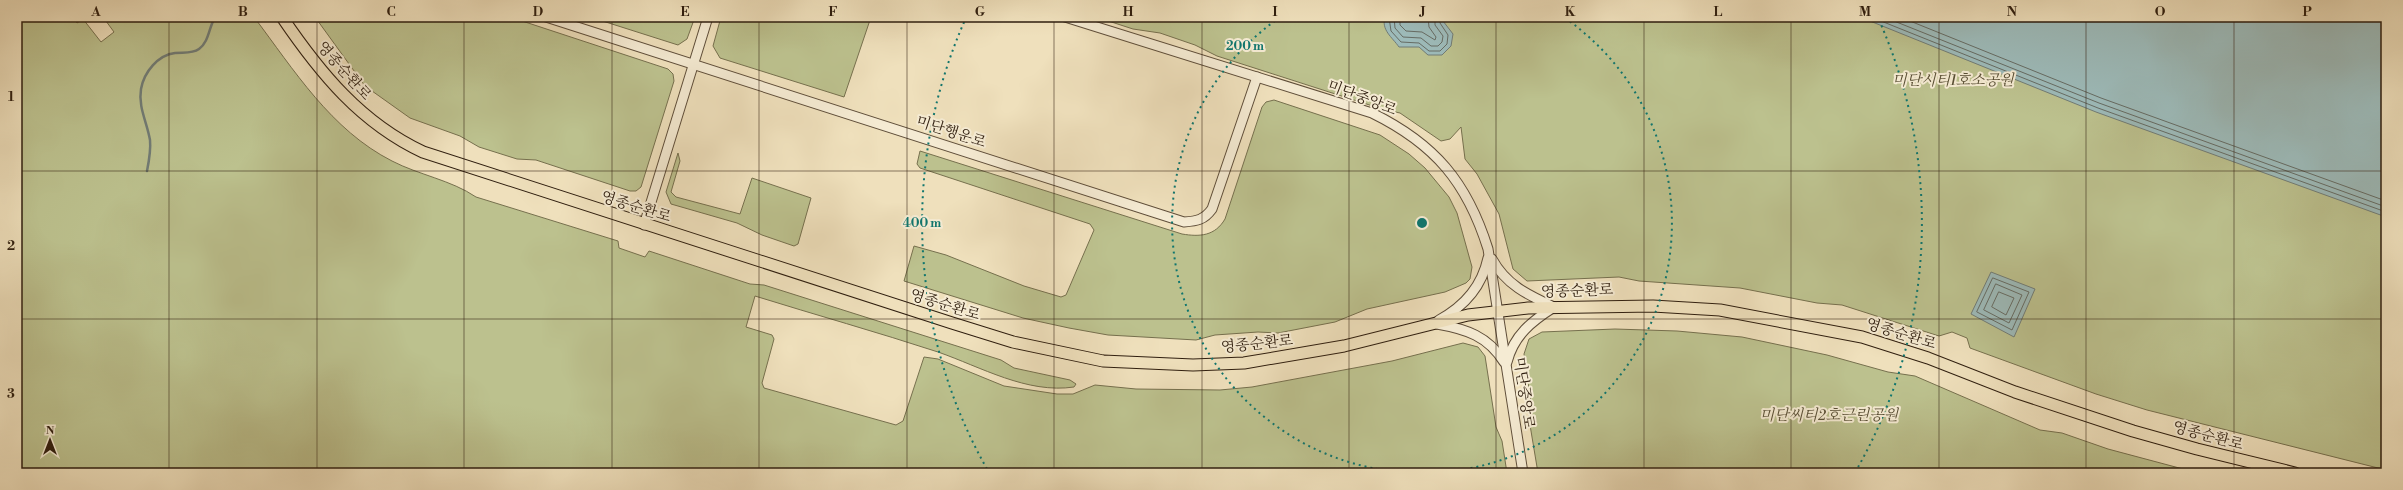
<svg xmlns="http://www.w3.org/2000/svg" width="2403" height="490" font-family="'Libre Bodoni','Noto Serif KR',serif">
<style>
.green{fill:#bcc18e;stroke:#76704e}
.water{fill:#9dbbba;stroke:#717c76}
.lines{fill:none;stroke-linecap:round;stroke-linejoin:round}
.shore{stroke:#666c64;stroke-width:1}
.stream{stroke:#717c76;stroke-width:2.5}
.minor-casing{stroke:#5f4e3a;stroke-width:11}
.major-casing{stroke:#2f1e0f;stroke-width:13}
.minor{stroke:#f5ebd3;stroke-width:9}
.major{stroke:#efe0bc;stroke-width:11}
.grid{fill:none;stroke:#2f1e0f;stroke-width:1;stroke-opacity:0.55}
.ring{fill:none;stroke:#0f766e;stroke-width:2;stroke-dasharray:2 4}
.labels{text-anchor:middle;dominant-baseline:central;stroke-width:4;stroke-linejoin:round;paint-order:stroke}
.street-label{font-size:15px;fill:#2f1e0f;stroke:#f5ebd3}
.park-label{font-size:15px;font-style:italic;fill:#594f35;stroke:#f5ebd3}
.centre{fill:#0f766e;stroke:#f5ebd3;stroke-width:2}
.ring-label{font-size:12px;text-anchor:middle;font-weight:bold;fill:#0f766e;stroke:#f5ebd3;stroke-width:4;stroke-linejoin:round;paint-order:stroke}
.neatline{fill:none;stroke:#2f1e0f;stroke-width:1.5}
.grid-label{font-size:13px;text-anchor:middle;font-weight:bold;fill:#2f1e0f}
</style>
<rect width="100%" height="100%" fill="#efe0bc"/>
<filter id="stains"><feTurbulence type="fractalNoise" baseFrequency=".005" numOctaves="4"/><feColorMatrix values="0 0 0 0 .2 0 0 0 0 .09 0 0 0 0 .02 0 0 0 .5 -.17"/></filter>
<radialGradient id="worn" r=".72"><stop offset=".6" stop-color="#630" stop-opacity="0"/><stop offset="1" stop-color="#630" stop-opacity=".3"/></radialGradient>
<g class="green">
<path d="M17,17H73L77,23L83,19L101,42L114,32L103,17C113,17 148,20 153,17H254C294,70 331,130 392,161C419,175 451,180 476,197L618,241L619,248L645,257L649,251L750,284L764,285L1001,360L1014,368L1070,380L1076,384L1074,387C1027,394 981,367 938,352C877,332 816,315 755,296L746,327L772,335L774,339L762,383L764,388L896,425L903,421L924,357L938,359L1004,386L1057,394H1073L1095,385L1136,389L1220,390L1252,387L1392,361L1463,343L1478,347L1485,356L1496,427L1502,441L1507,473H17Z"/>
<path d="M315,17H510L668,69L673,74L674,81L641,187L636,191H630L536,160L517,159L479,147L460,136L410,118L365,86Z"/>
<path d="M590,17H695L687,39L678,45Z"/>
<path d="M721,17H871L844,97L720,58L713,46Z"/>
<path d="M1096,17H2386V470L2147,410L2096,394L1970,348L1967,338L1952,332L1939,336L1842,305L1817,303L1740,288L1639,281L1619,277L1527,281L1513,269L1499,214L1477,174L1465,159L1461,127L1450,139L1441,141L1400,113L1382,109L1217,56L1195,45L1160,33L1133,29Z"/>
<path d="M1274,100L1380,135L1409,154L1425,168L1449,197L1457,213L1472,267L1470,279L1466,283L1445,292L1367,309L1335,322L1278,333L1258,332L1215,335L1196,340L1108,335L1069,328L1023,318L904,281L914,246L946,255L1024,286L1061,297L1066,295L1094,230L1090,224L920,168L917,164L920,151L1182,234C1200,237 1215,236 1225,219L1262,107L1266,102Z"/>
<path d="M678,153L680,161L671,192L676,197L740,214L752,178L811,198L798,244L794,246L762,235L737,223L671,204L666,192Z"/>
<path d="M1615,329L1677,331L1742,337L1827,355L1888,372L1915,376L2040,430L2062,433L2108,449L2198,473H1538L1529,419L1531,404L1524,354L1529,339L1542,332Z"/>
</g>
<g class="water">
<path d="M1385,17H1444L1443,21L1453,34L1451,46L1442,55H1428L1419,47H1399C1392,37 1381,30 1385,17Z"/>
<path d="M1860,17H2386V217L2096,112Z"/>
<path d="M1991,272L2035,289L2014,337L1971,314Z"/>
</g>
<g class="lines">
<g class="shore">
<path d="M1389,17L1391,31L1401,42L1419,43L1429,51H1440L1447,44L1448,35L1440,23V17"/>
<path d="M1394,17L1395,28L1403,37L1421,38L1431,46H1438L1442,42L1443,36L1435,25V17"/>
<path d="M1400,17V25L1406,31L1422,32L1435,40L1436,37L1429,27L1428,17"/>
<path d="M1871,17L2098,108L2386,212"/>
<path d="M1884,17L2099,103L2386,207"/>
<path d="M1900,17L2101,98L2386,201"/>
<path d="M1993,278L2029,292L2012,330L1977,312Z"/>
<path d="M1996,284L2022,295L2009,323L1984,310Z"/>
<path d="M1999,292L2014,298L2006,315L1992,307Z"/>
</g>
<path class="stream" d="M147,171C149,161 151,150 150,140C147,122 138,107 141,89C144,72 158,55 175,53C183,52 192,54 199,49C209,42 209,27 215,17"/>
<g class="minor-casing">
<g id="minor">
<path d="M546,17L1184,222C1197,221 1204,220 1212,209L1257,77"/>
<path d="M1065,17L1372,113C1435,144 1467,182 1488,249L1523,473"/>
<path d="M644,225L708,17"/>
<path d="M1492,259C1506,285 1528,295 1554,307"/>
<path d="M1439,320C1465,306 1482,286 1488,258"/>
<path d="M1437,324C1466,329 1488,336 1504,362"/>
<path d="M1507,362C1514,335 1532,321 1554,307"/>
</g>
</g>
<g class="major-casing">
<path id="major" d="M282,17C320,73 361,123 423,152L952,323L1013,342L1103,361L1193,365L1244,363L1344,346L1468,315L1528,308L1653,306L1720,310L1862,337L1928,358L2015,392L2133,431L2197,449L2295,473"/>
</g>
<use href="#minor" class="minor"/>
<use href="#major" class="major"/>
</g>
<path class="grid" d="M169,17V473M317,17V473M464,17V473M612,17V473M759,17V473M907,17V473M1054,17V473M1202,17V473M1349,17V473M1496,17V473M1644,17V473M1791,17V473M1939,17V473M2086,17V473M2234,17V473M17,171H2386M17,319H2386"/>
<g class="ring">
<path d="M1420 473A250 250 0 0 1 1279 18M1565 18A250 250 0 0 1 1424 473"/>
<path d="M987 469A500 500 0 0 1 965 20M1879 20A500 500 0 0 1 1857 469"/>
</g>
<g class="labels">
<g class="street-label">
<text transform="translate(344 71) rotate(48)">영종순환로</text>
<text transform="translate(1362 98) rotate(21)">미단중앙로</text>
<text transform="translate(951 132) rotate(18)">미단행운로</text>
<text transform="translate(636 207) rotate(17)">영종순환로</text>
<text transform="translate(1577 291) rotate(-2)">영종순환로</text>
<text transform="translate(945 305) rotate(17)">영종순환로</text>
<text transform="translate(1901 334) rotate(17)">영종순환로</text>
<text transform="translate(1257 344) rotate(-6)">영종순환로</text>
<text transform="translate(1524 393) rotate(82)">미단중앙로</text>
<text transform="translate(2208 436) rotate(15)">영종순환로</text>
</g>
<g class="park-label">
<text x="1953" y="80">미단시티1호소공원</text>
<text x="1829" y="415">미단씨티2호근린공원</text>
</g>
</g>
<circle cx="1422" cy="223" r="6" class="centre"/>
<g class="ring-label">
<text x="1245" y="50">200 m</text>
<text x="922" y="227">400 m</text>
</g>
<rect width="2403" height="490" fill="none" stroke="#efe0bc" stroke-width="44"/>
<g transform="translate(50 440)" stroke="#f5ebd3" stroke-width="3" paint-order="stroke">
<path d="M0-3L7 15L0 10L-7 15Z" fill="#2f1e0f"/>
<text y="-6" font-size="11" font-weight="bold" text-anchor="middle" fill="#2f1e0f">N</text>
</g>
<rect x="22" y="22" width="2359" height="446" class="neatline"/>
<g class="grid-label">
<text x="96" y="16">A</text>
<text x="243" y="16">B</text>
<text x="391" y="16">C</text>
<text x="538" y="16">D</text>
<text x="685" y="16">E</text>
<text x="833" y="16">F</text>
<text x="980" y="16">G</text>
<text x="1128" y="16">H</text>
<text x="1275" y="16">I</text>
<text x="1423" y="16">J</text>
<text x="1570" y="16">K</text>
<text x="1718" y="16">L</text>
<text x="1865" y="16">M</text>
<text x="2012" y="16">N</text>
<text x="2160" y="16">O</text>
<text x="2307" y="16">P</text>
<text x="11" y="101">1</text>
<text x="11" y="250">2</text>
<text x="11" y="398">3</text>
</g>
<rect width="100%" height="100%" filter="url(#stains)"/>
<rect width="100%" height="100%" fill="url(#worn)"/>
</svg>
